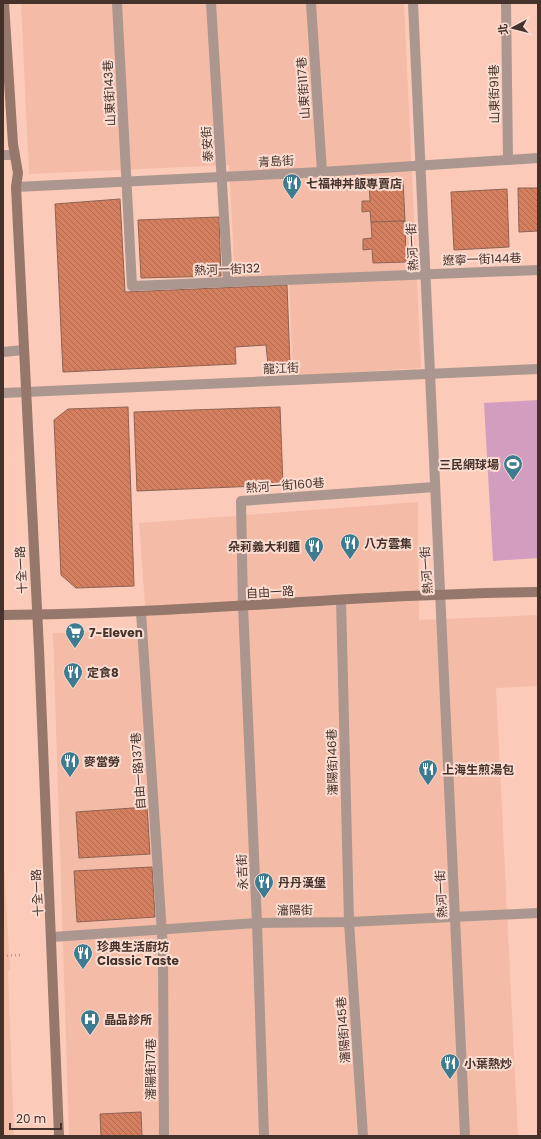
<svg xmlns="http://www.w3.org/2000/svg" width="541" height="1139" font-family="Poppins,'Noto Sans TC',sans-serif">
<style>
.built{fill:#f4bca7}
.pitch{fill:#d39dbf}
.building{fill:url(#building-back-hatch);stroke:#8e6354}
.lines{fill:none;stroke-linecap:round;stroke-linejoin:round}
.path{stroke:#bc9687;stroke-width:2.5;stroke-dasharray:1 3;stroke-linecap:butt}
.lane{stroke:#ab978f;stroke-width:10}
.street{stroke:#ab978f;stroke-width:10}
.secondary{stroke:#95776c;stroke-width:10}
.labels{text-anchor:middle;dominant-baseline:central;stroke-width:4;stroke-linejoin:round;paint-order:stroke}
.street-label{font-size:12px;fill:#45322b;stroke:#fadcd1}
.poi-label{font-size:12px;font-weight:bold;fill:#45322b;stroke:#fadcd1;text-anchor:start}
</style>
<defs>
<pattern id="building-back-hatch" width="6" height="6" patternUnits="userSpaceOnUse"><rect width="6" height="6" fill="#d47f60"/><path d="M-1 5l2 2M0 0l6 6M5-1l2 2" fill="none" stroke="#ae694f"/></pattern>
</defs>
<rect width="100%" height="100%" fill="#fbcab8"/>
<g class="built">
<path d="M21,3H404L421,368L293,376L289,277L235,281L229,165L29,174Z"/>
<path d="M418,502L419,620L538,615V686L496,688L518,1136H69L53,633L147,632L139,523Z"/>
<path d="M3,850L10,969L8,972L14,1136H3Z"/>
</g>
<path class="pitch" d="M538,400V558L493,561L484,403Z"/>
<g class="building">
<path d="M403,180L405,221L371,222L370,211L362,212V201H370L369,181Z"/>
<path d="M518,188H538V231L519,232Z"/>
<path d="M507,189L509,247L454,250L451,192Z"/>
<path d="M120,199L125,292L287,285L290,364L268,365L266,345L235,347L236,364L63,372L55,204Z"/>
<path d="M219,217L221,276L141,278L138,220Z"/>
<path d="M405,221L406,262L373,263L372,249L363,250V239L372,238L371,222Z"/>
<path d="M128,407L134,586L76,588L61,575L54,420L68,409Z"/>
<path d="M280,407L283,485L137,491L134,412Z"/>
<path d="M147,807L150,854L79,858L76,812Z"/>
<path d="M152,867L155,917L77,922L74,871Z"/>
<path d="M141,1112L142,1136H101L100,1114Z"/>
</g>
<g class="lines">
<path class="path" d="M3,956L22,955"/>
<g class="lane">
<path d="M117,3L132,286L538,270"/>
<path d="M311,3L322,172"/>
<path d="M506,3L508,160"/>
<path d="M3,155H14"/>
<path d="M3,352L23,350"/>
<path d="M3,393L26,392"/>
<path d="M341,600L349,922"/>
<path d="M243,606L241,501L435,487"/>
<path d="M141,612L163,949L164,1136"/>
</g>
<g class="street">
<path d="M211,3L228,282"/>
<path d="M413,3L465,1136"/>
<path d="M16,187L322,172L538,158"/>
<path d="M26,392L538,369"/>
<path d="M243,606L257,923L264,1136"/>
<path d="M349,922L363,1136"/>
<path d="M52,937L257,923L349,922L538,913"/>
</g>
<g class="secondary">
<path d="M4,3L13,144L18,173L16,187L39,649L59,1136"/>
<path d="M3,615C182,614 360,594 538,592"/>
</g>
</g>
<defs>
<g id="restaurant-pin" transform="scale(1)"><path d="M0 17L-7.5 6A9.5 9.5 0 1 1 7.5 6Z" fill="#3d7c90" stroke="#fadcd1"/><path d="M-5-6h1v4h1v-4h1v4h1v-4h1v5L-1.5 .5V6h-2V.5L-5-1ZM5-6V6H3V1.5H1.5Q1.5-4 5-6Z" fill="#fff"/></g>
<g id="stadium-pin" transform="scale(1)"><path d="M0 17L-7.5 6A9.5 9.5 0 1 1 7.5 6Z" fill="#3d7c90" stroke="#fadcd1"/><path d="M0-5a6.5 5 0 1 0 0 10a6.5 5 0 1 0 0-10ZM-3.5-1.8h7v3.6h-7Z" fill="#fff"/></g>
<g id="supermarket-pin" transform="scale(1)"><path d="M0 17L-7.5 6A9.5 9.5 0 1 1 7.5 6Z" fill="#3d7c90" stroke="#fadcd1"/><path d="M-6-5.5h2.5l.6 2H6L4.5 2H-2.5L-4.4-4H-6ZM-1.5 3.2a1.3 1.3 0 1 0 .1 0ZM3 3.2a1.3 1.3 0 1 0 .1 0Z" fill="#fff"/></g>
<g id="hospital-pin" transform="scale(1)"><path d="M0 17L-7.5 6A9.5 9.5 0 1 1 7.5 6Z" fill="#3d7c90" stroke="#fadcd1"/><path d="M-5-5h3v3.5h4V-5h3V5h-3V1.5h-4V5h-3Z" fill="#fff"/></g>
</defs>
<g fill-rule="evenodd">
<use href="#restaurant-pin" x="292" y="183"/>
<use href="#stadium-pin" x="513" y="464"/>
<use href="#restaurant-pin" x="350" y="543"/>
<use href="#restaurant-pin" x="314" y="546"/>
<use href="#supermarket-pin" x="75" y="632"/>
<use href="#restaurant-pin" x="73" y="672"/>
<use href="#restaurant-pin" x="70" y="761"/>
<use href="#restaurant-pin" x="428" y="769"/>
<use href="#restaurant-pin" x="264" y="882"/>
<use href="#restaurant-pin" x="83" y="953"/>
<use href="#hospital-pin" x="90" y="1019"/>
<use href="#restaurant-pin" x="450" y="1063"/>
</g>
<g class="labels">
<g class="street-label">
<text transform="translate(303 88) rotate(-94)">山東街117巷</text>
<text transform="translate(109 93) rotate(-93)">山東街143巷</text>
<text transform="translate(494 94) rotate(-91)">山東街91巷</text>
<text transform="translate(207 144) rotate(-94)">泰安街</text>
<text transform="translate(276 161) rotate(-3)">青島街</text>
<text transform="translate(412 247) rotate(-93)">熱河一街</text>
<text transform="translate(482 259) rotate(-2)">遼寧一街144巷</text>
<text transform="translate(227 269) rotate(-2)">熱河一街132</text>
<text transform="translate(281 368) rotate(-2)">龍江街</text>
<text transform="translate(285 485) rotate(-4)">熱河一街160巷</text>
<text transform="translate(21 570) rotate(-93)">十全一路</text>
<text transform="translate(426 570) rotate(-94)">熱河一街</text>
<text transform="translate(270 592) rotate(-3)">自由一路</text>
<text transform="translate(332 762) rotate(-91)">瀋陽街146巷</text>
<text transform="translate(138 771) rotate(-94)">自由一路137巷</text>
<text transform="translate(242 872) rotate(-93)">永吉街</text>
<text transform="translate(37 893) rotate(-93)">十全一路</text>
<text transform="translate(441 894) rotate(-93)">熱河一街</text>
<text transform="translate(295 910) rotate(-1)">瀋陽街</text>
<text transform="translate(343 1030) rotate(-94)">瀋陽街145巷</text>
<text transform="translate(150 1069) rotate(-90)">瀋陽街171巷</text>
</g>
<g class="poi-label">
<text x="306" y="183">七福神丼飯專賣店</text>
<text x="499" y="464" text-anchor="end">三民網球場</text>
<text x="364" y="543">八方雲集</text>
<text x="300" y="546" text-anchor="end">朵莉義大利麵</text>
<text x="89" y="632">7-Eleven</text>
<text x="87" y="672">定食8</text>
<text x="84" y="761">麥當勞</text>
<text x="442" y="769">上海生煎湯包</text>
<text x="278" y="882">丹丹漢堡</text>
<text x="97" y="946">珍典生活廚坊<tspan x="97" dy="14">Classic Taste</tspan></text>
<text x="104" y="1019">晶品診所</text>
<text x="464" y="1063">小葉熱炒</text>
</g>
</g>
<rect width="541" height="1139" fill="none" stroke="#45322b" stroke-width="8"/>
<g transform="translate(513 28) rotate(263)" stroke="#fadcd1" stroke-width="3" paint-order="stroke">
<path d="M0-3L7 15L0 10L-7 15Z" fill="#45322b"/>
<text y="-6" font-size="11" font-weight="bold" text-anchor="middle" fill="#45322b">北</text>
</g>
<path d="M10 1123v6h51v-6" fill="none" stroke="#45322b" stroke-width="2"/>
<text x="16" y="1123" font-size="12" fill="#45322b" stroke="#fadcd1" stroke-width="3" paint-order="stroke">20 m</text>
</svg>
